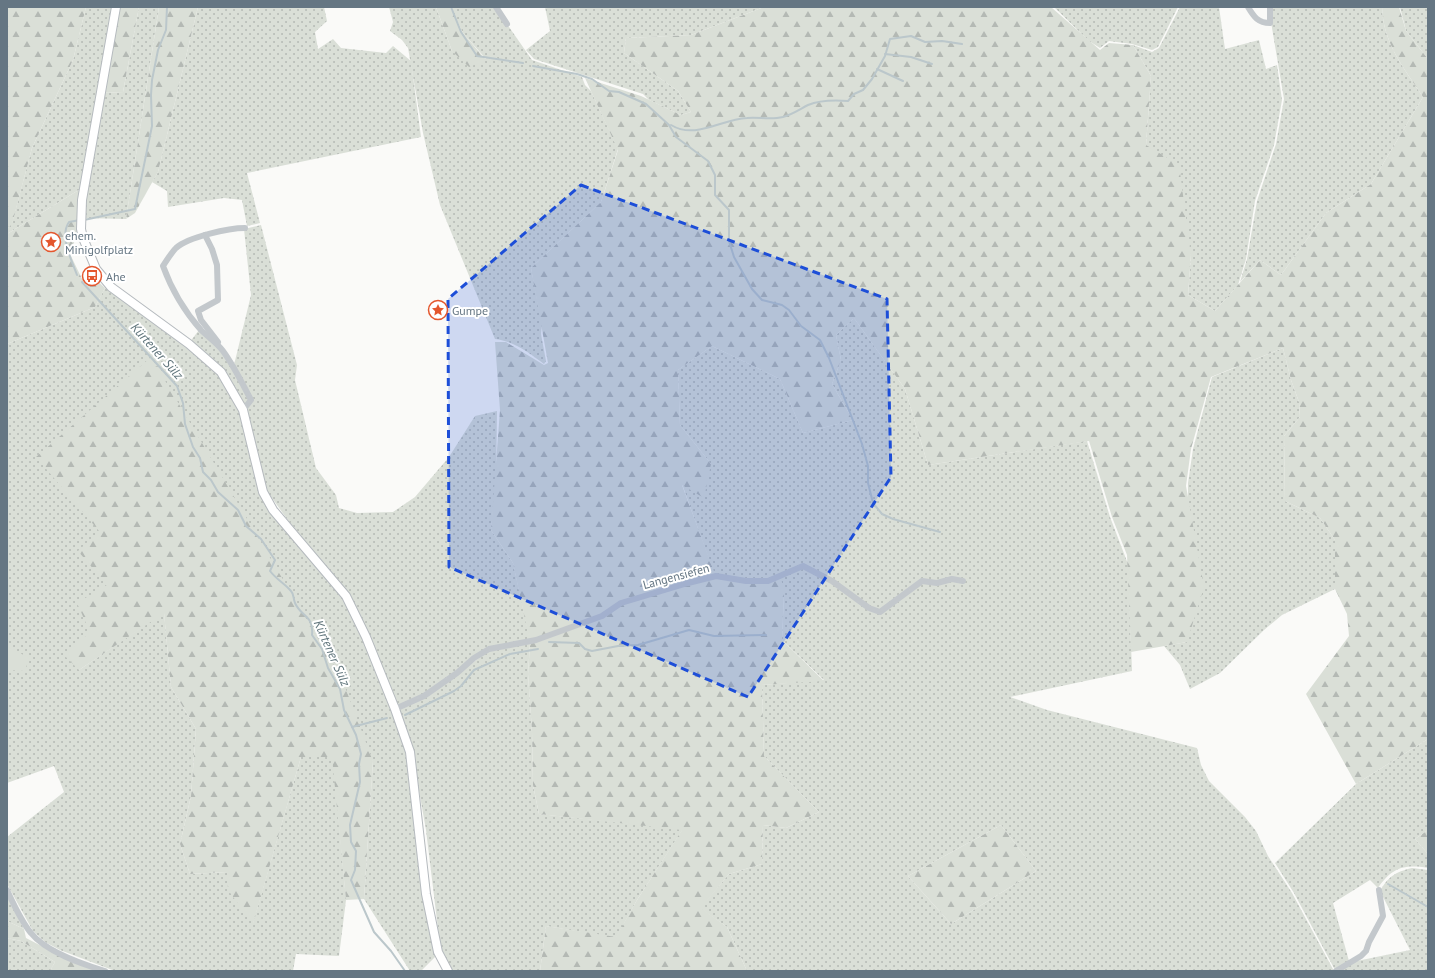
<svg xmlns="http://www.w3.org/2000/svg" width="1435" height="978" font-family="'PT Sans',sans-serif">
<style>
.grass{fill:url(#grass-dots);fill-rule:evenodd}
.forest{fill:url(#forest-firs)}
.garden{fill:#dadfd7}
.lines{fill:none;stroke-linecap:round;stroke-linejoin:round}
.stream{stroke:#bbc7cb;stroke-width:2}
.major-casing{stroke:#b5babe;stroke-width:10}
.minor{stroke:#c3c8cc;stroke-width:6}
.major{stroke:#fff;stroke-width:8}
.marked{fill:#1d4ed8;fill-opacity:0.2;stroke:#1d4ed8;stroke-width:3;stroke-dasharray:8 5;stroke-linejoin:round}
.labels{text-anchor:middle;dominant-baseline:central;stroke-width:4;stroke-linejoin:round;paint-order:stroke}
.poi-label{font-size:12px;fill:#657683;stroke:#fff;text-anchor:start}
.street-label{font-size:12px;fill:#657683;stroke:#fff}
.water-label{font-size:13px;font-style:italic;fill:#60757c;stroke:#fff}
</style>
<defs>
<pattern id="grass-dots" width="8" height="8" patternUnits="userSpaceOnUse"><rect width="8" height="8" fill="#dadfd7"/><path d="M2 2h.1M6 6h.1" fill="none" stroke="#b4b9b4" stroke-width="1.8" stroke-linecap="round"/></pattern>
<pattern id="forest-firs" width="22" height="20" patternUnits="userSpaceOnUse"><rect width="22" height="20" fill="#dadfd7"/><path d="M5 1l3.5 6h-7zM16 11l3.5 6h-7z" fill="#b4b9b4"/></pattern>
</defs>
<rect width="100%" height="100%" fill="#fafaf8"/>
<g class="grass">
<path d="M86,7H112L82,188L7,234V229L12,223L32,148L73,60Z"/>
<path d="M139,7H159L126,219L84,218V201L103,93L123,92Z"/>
<path d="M198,7H324L327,21L315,32L318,49L333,39L341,48L386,53L393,46L411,61L421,137L247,173L260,223L247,226L242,200L224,198L168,207L167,191L152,182L158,172Z"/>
<path d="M389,7H436L452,51L486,59L463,33L450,7H495L532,60L582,77L585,85L591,91L618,149L601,202L531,268L542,325L541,334L546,361L544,364C529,353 514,341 495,339L440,205L423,133L408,48L402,40L390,31L393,22Z"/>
<path d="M545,7H764L691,35L626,38L624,53L678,91L691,112L681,115L649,100L643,94L534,59L526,50L550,31Z"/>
<path d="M1054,7H1178L1158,47L1152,50L1132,44L1109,41L1100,48L1089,41Z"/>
<path d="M1180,7H1219L1225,49L1259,40L1266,69L1277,65L1282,100L1274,145L1255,201L1246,259L1238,285L1215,311L1188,295L1191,255L1146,145L1151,76L1133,45L1152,52L1159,48Z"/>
<path d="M1272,7H1382C1383,43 1404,68 1423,97L1371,184L1326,213L1281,275L1260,260L1240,282L1247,259L1257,201L1276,144L1284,99L1271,22Z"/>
<path d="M1400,7H1428V59L1406,31Z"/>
<path d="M261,225L297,365L295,380L316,468L336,495L339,508L357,513L393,512L415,497L449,457L475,416L497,411L496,482L491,530L513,563L530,640L490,647L423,695L397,707L381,664L349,594L287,519L267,491L243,411L251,400L234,365L251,295L244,229Z"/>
<path d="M105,288L188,346L220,373L242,410L261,493L344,597L365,638L407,752L424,897L436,956L421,971H410L364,899L373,761L99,531L107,585L79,670L164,612L171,687L196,729L191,796L180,844L190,874L227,872L253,923L301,757H333L346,900L339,956L296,954L293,971H115L60,950L45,942L33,931L7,884V837L64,792L54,766L7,783V344L95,307Z"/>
<path d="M854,318L905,389L928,465L1087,441L1110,517L1128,564L1132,671L1010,697L1047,710L1197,748L1201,765L1209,781L1245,817L1256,831L1268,856L1292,893L1334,971H747L727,927L700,908L729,874L762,864L763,825L786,828L819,812L764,756L762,685L824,680L782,640L784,594L769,579L746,580L715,576L682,484L711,464L680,425L678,370L712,346L780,379L803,433L853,420L832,384L841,360L836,335ZM1001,825L1036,871L951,924L908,876Z"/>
<path d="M199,330L221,351L250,399L246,406L234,392L189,343Z"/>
<path d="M1283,348L1291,380L1299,402L1300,417L1284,436L1285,501L1320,518L1335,540V589L1282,615L1264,630L1220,673L1190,689L1180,665L1164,646L1187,642L1188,483L1193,449L1212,377Z"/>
<path d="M530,643L528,674L532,732L533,785L539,814L683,829L637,900L616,938L546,926L540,971H452L442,950L439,937L426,830L412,751L397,710L425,698L490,650Z"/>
<path d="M1428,739V830L1415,839L1428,854V868C1403,864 1392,868 1378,888L1370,880L1333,903L1349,961L1335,970L1294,893L1275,863L1356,784Z"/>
<path d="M1412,868L1428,870V971H1337L1352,962L1410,950L1380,891C1388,877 1395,872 1412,868Z"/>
<path d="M7,896L24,929L7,921Z"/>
<path d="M7,938L21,941L55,962L50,971H7Z"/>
</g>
<g class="forest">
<path d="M7,7H86L73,60L32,148L12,224L7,229Z"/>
<path d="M119,7H139L123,92L103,93Z"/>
<path d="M159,7H198L158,172L135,213L126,219Z"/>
<path d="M436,7H450L463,33L486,60L469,67L452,51Z"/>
<path d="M764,7H1051L1100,50L1109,43L1133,45L1151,76L1146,145L1179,165L1191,255L1188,295L1215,311L1260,260L1281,275L1326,213L1371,184L1423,97C1404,68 1383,43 1382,7H1399L1406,31L1428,59V739L1356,784L1306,694L1349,636L1347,614L1335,589V540L1320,518L1285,501L1284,436L1300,417L1299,402L1291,380L1283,348L1211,377L1191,449L1186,486L1204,587L1187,642L1131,652L1127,555L1112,517L1089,441L928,465L905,389L854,318L836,335L841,360L832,384L853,420L803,433L780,379L712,346L678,370L680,425L711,464L704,498L682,485L716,577L746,582L781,577L784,594L782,640L824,681L762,685L764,756L819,812L786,828L763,825L762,864L729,874L701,908L727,927L747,971H540L546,926L616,937L637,900L682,830L539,814L533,785L532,732L528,674L530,643L513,563L491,530L500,410L495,342H506L544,365L548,363L531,268L601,202L618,150L585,78L641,96L681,115L691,112L678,91L624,53L626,38L691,35Z"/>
<path d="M82,188L79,228L70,254L85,285L94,278L105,288L95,307L7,344V234Z"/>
<path d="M151,357L342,679L373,761L364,899L346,900L332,757H301L253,924L228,890L227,872L190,874L180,844L191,796L196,729L171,687L164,613L79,670L65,656L90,632L77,603L107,585L78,551L99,531L36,457Z"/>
<path d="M1001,825L1036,871L951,924L908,876Z"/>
<path d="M1428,830V854L1415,839Z"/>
<path d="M7,921L24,929L26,938L59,955L96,971H50L55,962L21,941L7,938Z"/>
</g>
<path class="garden" d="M7,646L29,658L25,671L7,670Z"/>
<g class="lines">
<g class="stream">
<path d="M451,7L461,32L477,56L523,63"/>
<path d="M1427,7L1428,8"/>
<path d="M885,54L911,57L932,64"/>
<path d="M533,66L577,74L592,79L609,91L619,92L646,104L669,125L676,137L708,161L715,175V195L729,210V241L734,257L752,289L762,300L782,305L789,310L801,326L820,340L829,358L862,444L868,466V483L873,503L882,514L893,519L940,532"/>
<path d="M877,69L903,81"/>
<path d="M671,125C696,140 721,119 747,118C760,117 771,120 783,117C793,114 800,109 808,105C820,100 835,100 848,101L854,94L863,90L872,79L885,56L890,39L911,36L925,42L942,41L962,44"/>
<path d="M84,220L135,209L152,126L151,95L152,80L158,50L166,30L167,7"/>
<path d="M77,275C72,261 59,236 69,222L80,220"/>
<path d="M82,282L177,386L183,403L185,424L193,447L200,458L203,472L211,480L218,492L238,510L246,526L261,539L275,560L270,571C276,579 285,584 291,591C294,594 293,598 295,603C301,617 314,615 312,635L322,649L328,668L340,689L344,710L356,735L361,754L359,764L360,782L350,825L351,842L356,851L355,870L351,880L374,932L391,951L405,971"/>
<path d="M549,642L579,643L585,649L592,651L618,646L638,645L689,630L714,636L766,635"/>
<path d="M405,715L454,691L461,686L474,670L510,654L538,649"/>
<path d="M352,727L387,718"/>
<path d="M1388,884L1428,907"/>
</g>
<g class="major-casing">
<path id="major" d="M116,7L82,200L81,229L83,238L96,269L111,287L189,344L221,372L243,410L263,492L273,510L346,596L366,637L395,709L410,752L426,894L438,952L448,971"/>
</g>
<g class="minor">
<path d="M496,7L507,24"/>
<path d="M1248,7C1254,17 1258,23 1270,23V7"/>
<path d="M205,235L212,249L217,265L218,300L198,311L201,320L218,342"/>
<path d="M243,410L251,400C242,383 234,366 223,351C217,343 208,337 201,330C185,312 171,288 163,266C167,260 171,253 176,248C188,237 229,228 245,228"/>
<path d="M395,709L424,696L457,673L474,658L489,649L536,640L602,616L621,603L688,583L716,576L746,581H768L803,566L832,581L869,608L880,612L922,581L937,583L952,579L963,581"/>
<path d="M7,890C14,905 21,921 31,933C46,952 82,964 105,971"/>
<path d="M1336,971L1361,956L1366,951L1369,942L1383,916L1379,890"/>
</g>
<use href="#major" class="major"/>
</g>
<path class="marked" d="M581,185L887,299L891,477L748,697L449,567L448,299Z"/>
<defs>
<g id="sight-ring" transform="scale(1)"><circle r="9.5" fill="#fff" stroke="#e4572e" stroke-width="1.5"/><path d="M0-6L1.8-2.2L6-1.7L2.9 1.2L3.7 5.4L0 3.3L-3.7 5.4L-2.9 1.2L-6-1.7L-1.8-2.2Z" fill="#e4572e"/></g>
<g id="bus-ring" transform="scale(1)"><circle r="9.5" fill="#fff" stroke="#e4572e" stroke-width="1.5"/><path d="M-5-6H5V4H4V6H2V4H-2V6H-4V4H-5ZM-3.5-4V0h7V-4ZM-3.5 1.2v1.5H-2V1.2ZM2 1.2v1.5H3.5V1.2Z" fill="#e4572e"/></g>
</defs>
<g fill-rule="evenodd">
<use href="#sight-ring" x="51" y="242"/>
<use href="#bus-ring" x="92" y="276"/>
<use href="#sight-ring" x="438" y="310"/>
</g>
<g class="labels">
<g class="poi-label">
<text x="65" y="235">ehem.<tspan x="65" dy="14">Minigolfplatz</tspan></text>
<text x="106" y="276">Ahe</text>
<text x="452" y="310">Gumpe</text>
</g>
<g class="street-label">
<text transform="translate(676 576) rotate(-15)">Langensiefen</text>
</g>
<g class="water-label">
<text transform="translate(157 351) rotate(48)">Kürtener Sülz</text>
<text transform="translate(332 653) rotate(66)">Kürtener Sülz</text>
</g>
</g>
<rect width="1435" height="978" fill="none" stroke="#657683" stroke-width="16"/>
</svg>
